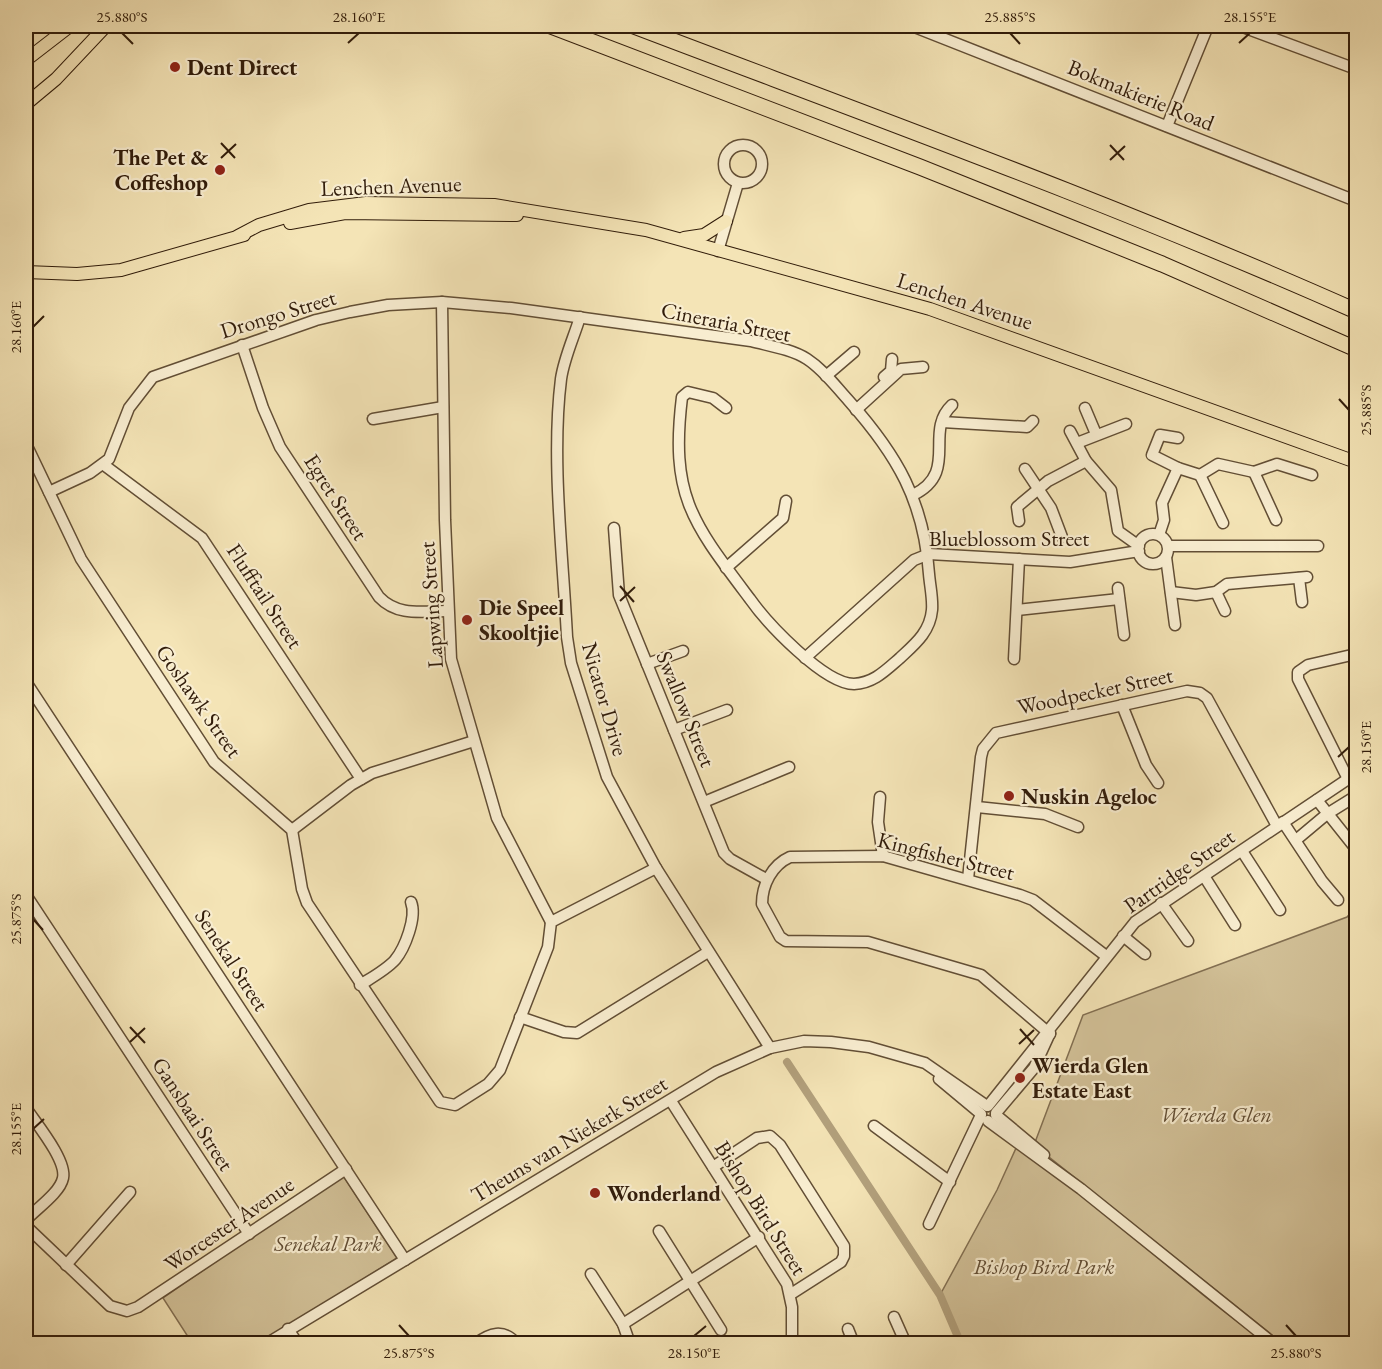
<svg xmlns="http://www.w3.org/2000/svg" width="1382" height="1369" font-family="'EB Garamond',serif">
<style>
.green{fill:#d3c299;stroke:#826f52;stroke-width:1.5}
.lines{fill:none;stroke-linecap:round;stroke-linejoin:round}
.canal{stroke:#b2a07c;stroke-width:8}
.minor-casing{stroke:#624e35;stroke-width:13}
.major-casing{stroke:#311c0a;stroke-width:14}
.highway-casing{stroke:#311c0a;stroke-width:17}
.minor{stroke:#f8edd0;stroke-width:10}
.major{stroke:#f4e4b6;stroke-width:12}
.highway{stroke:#f4e4b6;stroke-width:15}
.ticks{fill:none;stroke:#311c0a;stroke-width:2}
.poi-dot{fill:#8f2418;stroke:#f8edd0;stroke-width:2}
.labels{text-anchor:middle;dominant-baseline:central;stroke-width:4.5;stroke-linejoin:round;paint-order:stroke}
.poi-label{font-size:22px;font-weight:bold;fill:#311c0a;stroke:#f8edd0;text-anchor:start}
.street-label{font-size:22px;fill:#311c0a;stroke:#f8edd0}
.park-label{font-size:22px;font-style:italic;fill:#624e35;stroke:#f8edd0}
.neatline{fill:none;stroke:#311c0a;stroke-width:2}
.ticks-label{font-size:15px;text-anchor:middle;fill:#311c0a}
</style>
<rect width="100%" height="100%" fill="#f4e4b6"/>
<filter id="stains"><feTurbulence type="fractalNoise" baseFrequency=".00333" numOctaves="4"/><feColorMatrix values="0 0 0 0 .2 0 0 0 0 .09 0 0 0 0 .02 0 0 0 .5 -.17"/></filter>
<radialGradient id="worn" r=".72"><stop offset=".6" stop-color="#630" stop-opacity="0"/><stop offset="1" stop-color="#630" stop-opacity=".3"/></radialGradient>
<g class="green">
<path d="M1356,907V1334L1352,1343H1282L1034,1145L1083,1015L1347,917Z"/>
<path d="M1017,1146C1104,1207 1180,1282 1267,1343H961L940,1295L997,1190Z"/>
<path d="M342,1174L397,1258L261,1343H192L163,1298Z"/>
</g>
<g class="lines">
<path class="canal" d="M787,1062L940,1295L961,1344"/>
<g class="minor-casing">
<g id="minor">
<path d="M912,26L1356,201"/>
<path d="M1240,26L1356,69"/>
<path d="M1167,126L1208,26"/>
<circle cx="743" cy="164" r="19"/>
<path d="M718,251L738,183"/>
<path d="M442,302L445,520L451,659L497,818L551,922"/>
<path d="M580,317C574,337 564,358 561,379C551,459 563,556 567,637L571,663L607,777L656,868L770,1048"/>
<path d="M242,345L263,408L280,447L379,597C398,617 423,611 448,611"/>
<path d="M826,376L854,352"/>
<path d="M884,377L891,371L892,359"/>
<path d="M1085,408L1096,434"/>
<path d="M856,410L901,369L923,367"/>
<path d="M373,419L443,407"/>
<path d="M942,422L1027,427L1033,421"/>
<path d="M1070,431L1086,461L1111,490L1118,531L1139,546"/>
<path d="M1077,443L1126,424"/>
<path d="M26,444L81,559L214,762L292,830L302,889L307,903L440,1102L455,1105L488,1084L500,1070L548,947L551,922L656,868"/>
<path d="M104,465L202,538L361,779"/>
<path d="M1178,468L1152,455L1160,435L1178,438"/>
<path d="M1025,469L1051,508L1062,537"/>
<path d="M1254,472L1276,520"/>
<path d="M1200,475L1223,523"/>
<path d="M49,492L90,473L109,459L129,408L153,377L316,320L350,312L388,305L442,302L511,308L751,341C770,346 791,349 807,359C824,370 836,387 849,401C897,455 924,501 929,574C930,586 933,599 932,610C930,632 915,644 900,658C886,670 874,683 854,684C824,684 767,623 750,599C692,522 670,496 682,397L688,392L713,398L726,408"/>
<path d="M913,495C960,472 923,432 952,405"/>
<path d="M1019,521L1017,507L1048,481L1086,461"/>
<path d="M614,528L619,595L724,853L730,859L766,879"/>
<circle cx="1153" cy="549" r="15"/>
<path d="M1159,535L1164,520L1162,503L1178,468L1200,475L1218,464L1254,472L1277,464L1312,475"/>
<path d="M1168,546H1318"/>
<path d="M1166,557L1175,625"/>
<path d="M726,568L783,518L786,501"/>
<path d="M1299,578L1302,602"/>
<path d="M1118,588L1124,635"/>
<path d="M1171,592L1196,595L1216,592L1227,584L1307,577"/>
<path d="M1216,592L1225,611"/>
<path d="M1017,610L1119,599"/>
<path d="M805,658L914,560L929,554L1070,562L1139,551"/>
<path d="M1014,659L1019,559"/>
<path d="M647,664L683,651"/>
<path d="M26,682L405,1260"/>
<path d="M1122,705L1146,765L1158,783"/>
<path d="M674,730L727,710"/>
<path d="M1348,779L1298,679V672L1308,665L1356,654"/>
<path d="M880,797L878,822L883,856"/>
<path d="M1317,800L1356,849"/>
<path d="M704,802L789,767"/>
<path d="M977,807L1045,814L1078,827"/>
<path d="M1283,822L1322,881L1338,900"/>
<path d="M292,830L351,785L372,773L474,741"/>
<path d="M1296,840L1327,814L1356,796"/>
<path d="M1242,851L1280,910"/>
<path d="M1204,876L1235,925"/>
<path d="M968,879L981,757L983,749L996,733L1187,691L1200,693L1207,698L1277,826"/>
<path d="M26,895L249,1234"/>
<path d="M1161,903L1188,941"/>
<path d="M1123,936L1145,954"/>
<path d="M360,985C371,978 386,970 395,960C405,948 417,917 411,902"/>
<path d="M520,1017L564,1032L577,1033L708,952"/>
<path d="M1050,1034L981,975L868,942L786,941L780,937L762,904C762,885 772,865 790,857L883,856L1020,895L1033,900L1106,956"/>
<path d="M939,1079L981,1114"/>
<path d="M671,1101L787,1284L792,1307V1344"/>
<path d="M988,1106L1135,922L1348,779H1356"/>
<path d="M26,1108C35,1122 67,1160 63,1178C60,1193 36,1209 26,1220"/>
<path d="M996,1113L1034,1068L1050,1033"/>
<path d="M996,1115L1044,1155"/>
<path d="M988,1121L1081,1189L1274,1344"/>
<path d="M874,1126L950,1182"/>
<path d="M713,1167L757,1138L770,1136L780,1145L844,1246V1256L841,1262L791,1294"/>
<path d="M929,1224L981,1115"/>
<path d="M26,1226L110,1306L127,1311L138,1307L346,1169"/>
<path d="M659,1231L721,1330"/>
<path d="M66,1265L130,1192"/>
<path d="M591,1274L623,1324L630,1344"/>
<path d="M894,1317L906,1344"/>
<path d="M623,1324L759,1237"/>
<path d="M288,1329L298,1344"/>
<path d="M848,1329L854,1344"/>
<path d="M266,1344L716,1072L770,1048L804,1041L831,1042L869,1047L925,1063L987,1106"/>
<path d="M475,1344C490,1333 503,1328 517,1344"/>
</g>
</g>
<g class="major-casing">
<g id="major">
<path d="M26,60L70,26"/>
<path d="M26,104L56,79L106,26"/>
<path d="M290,223L345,213L517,215"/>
<path d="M238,236L259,225L309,210L366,203L494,205L646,230L930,309L1356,462"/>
<path d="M684,238L704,235L726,221"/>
<path d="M26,272L77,274L121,270L244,235"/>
</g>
</g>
<g class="highway-casing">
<g id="highway">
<path d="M551,26L920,167L1162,264L1356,349"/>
<path d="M634,26C876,118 1120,206 1356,311"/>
</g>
</g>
<use href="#minor" class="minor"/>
<use href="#major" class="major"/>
<use href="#highway" class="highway"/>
</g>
<path class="ticks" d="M122,33L133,44M1010,33L1020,44M348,43L359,33M1239,43L1250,33M221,143L235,158M1110,145L1124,160M221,158L236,144M1110,160L1125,146M33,327L44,316M1339,399L1349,410M620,586L634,602M620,601L635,587M1338,757L1349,747M33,919L43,930M130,1027L145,1043M1020,1029L1034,1045M130,1042L145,1028M1019,1044L1034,1030M33,1129L44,1119M399,1325L409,1336M1286,1325L1296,1336M694,1336L706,1326"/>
<g class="poi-dot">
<circle cx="175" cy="67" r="6"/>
<circle cx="220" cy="170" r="6"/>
<circle cx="467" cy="620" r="6"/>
<circle cx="1009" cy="796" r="6"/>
<circle cx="1020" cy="1078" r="6"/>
<circle cx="595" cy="1193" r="6"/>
</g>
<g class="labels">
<g class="poi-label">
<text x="187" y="67">Dent Direct</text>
<text x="208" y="157" text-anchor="end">The Pet &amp;<tspan x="208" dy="25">Coffeshop</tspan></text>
<text x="479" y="607">Die Speel<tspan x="479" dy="25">Skooltjie</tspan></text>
<text x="1021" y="796">Nuskin Ageloc</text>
<text x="1032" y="1065">Wierda Glen<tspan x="1032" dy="25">Estate East</tspan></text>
<text x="607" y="1193">Wonderland</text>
</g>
<g class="street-label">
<text transform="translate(1141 95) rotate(22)">Bokmakierie Road</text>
<text transform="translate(391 186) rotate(-2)">Lenchen Avenue</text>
<text transform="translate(965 301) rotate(18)">Lenchen Avenue</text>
<text transform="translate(278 314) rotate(-17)">Drongo Street</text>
<text transform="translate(726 322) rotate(11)">Cineraria Street</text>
<text transform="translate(336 497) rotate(57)">Egret Street</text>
<text x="1009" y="538">Blueblossom Street</text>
<text transform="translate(265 596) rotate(57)">Flufftail Street</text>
<text transform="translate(431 605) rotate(-94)">Lapwing Street</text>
<text transform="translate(1095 691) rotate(-12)">Woodpecker Street</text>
<text transform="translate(605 699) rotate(74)">Nicator Drive</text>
<text transform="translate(199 701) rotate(55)">Goshawk Street</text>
<text transform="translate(686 709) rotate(68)">Swallow Street</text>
<text transform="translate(946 856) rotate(14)">Kingfisher Street</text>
<text transform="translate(1179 871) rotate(-35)">Partridge Street</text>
<text transform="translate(232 960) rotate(57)">Senekal Street</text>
<text transform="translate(193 1114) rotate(57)">Gansbaai Street</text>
<text transform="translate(569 1139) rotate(-31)">Theuns van Niekerk Street</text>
<text transform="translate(761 1208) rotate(58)">Bishop Bird Street</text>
<text transform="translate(229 1224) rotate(-34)">Worcester Avenue</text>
</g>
<g class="park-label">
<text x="1216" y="1114">Wierda Glen</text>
<text x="328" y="1243">Senekal Park</text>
<text x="1044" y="1266">Bishop Bird Park</text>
</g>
</g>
<rect width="1382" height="1369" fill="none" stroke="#f4e4b6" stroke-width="66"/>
<rect x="33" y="33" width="1316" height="1303" class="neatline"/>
<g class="ticks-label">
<text x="122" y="22">25.880°S</text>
<text x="359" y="22">28.160°E</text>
<text x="1010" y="22">25.885°S</text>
<text x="1250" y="22">28.155°E</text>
<text transform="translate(16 327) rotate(-90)" y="5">28.160°E</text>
<text transform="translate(1366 410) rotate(-90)" y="5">25.885°S</text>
<text transform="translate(1366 747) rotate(-90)" y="5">28.150°E</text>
<text transform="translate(16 919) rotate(-90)" y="5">25.875°S</text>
<text transform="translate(16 1129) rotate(-90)" y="5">28.155°E</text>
<text x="409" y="1358">25.875°S</text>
<text x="694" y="1358">28.150°E</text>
<text x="1296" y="1358">25.880°S</text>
</g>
<rect width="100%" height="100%" filter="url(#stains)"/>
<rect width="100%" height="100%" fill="url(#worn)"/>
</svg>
